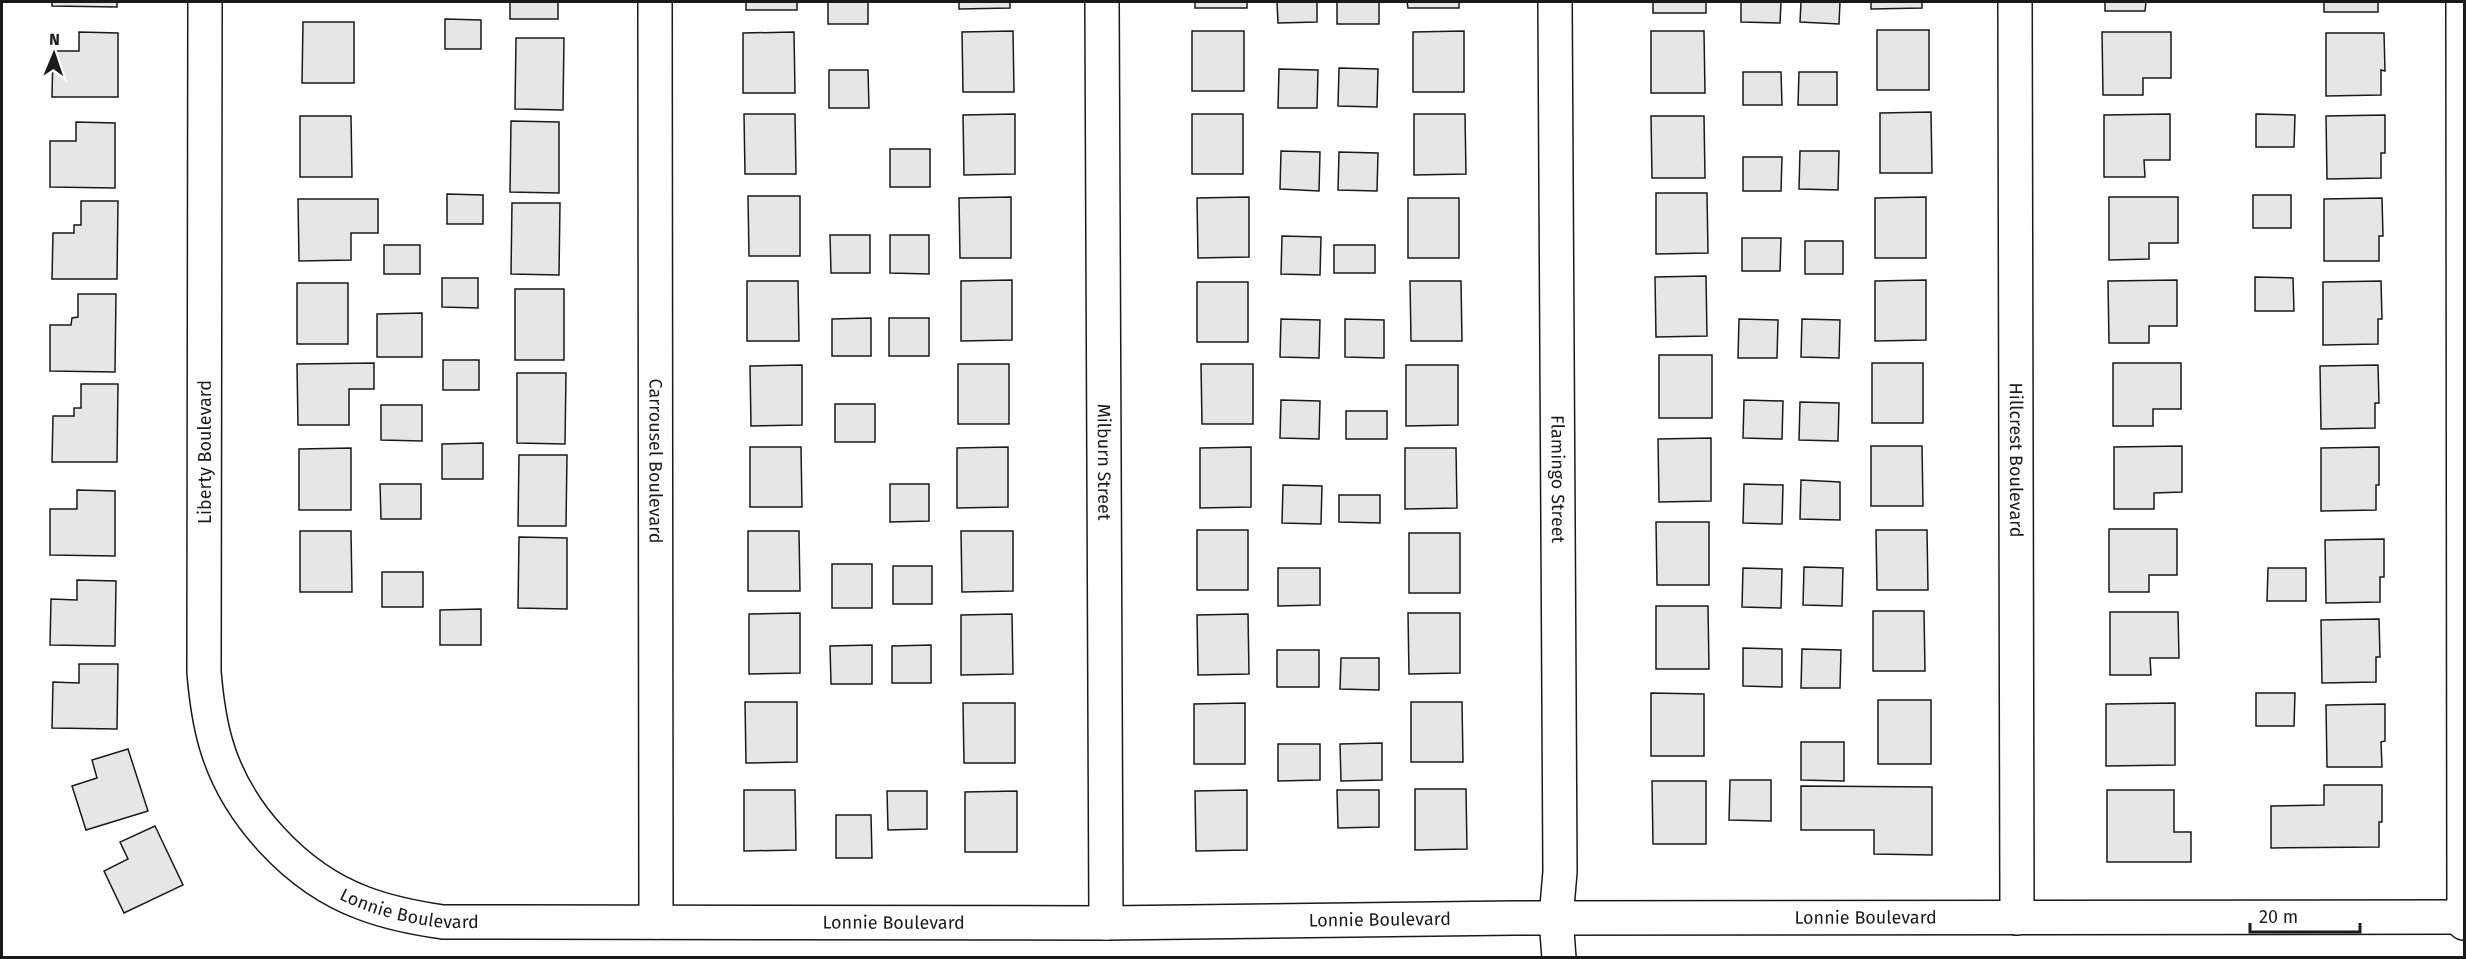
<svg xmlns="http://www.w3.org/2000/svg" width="2466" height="959" font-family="'Fira Sans',sans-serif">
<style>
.building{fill:#e6e6e6;stroke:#1a1a1a;stroke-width:1.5}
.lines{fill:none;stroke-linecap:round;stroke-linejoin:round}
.street-casing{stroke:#1a1a1a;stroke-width:36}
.street{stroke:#fff;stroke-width:33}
.labels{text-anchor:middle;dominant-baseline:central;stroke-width:4.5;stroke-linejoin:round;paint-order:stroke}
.street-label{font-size:18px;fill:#1a1a1a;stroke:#fff}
</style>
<rect width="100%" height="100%" fill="#fff"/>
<g class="building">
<path d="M52,2H117V7L52,6Z"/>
<rect x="510" y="2" width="48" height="17"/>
<rect x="746" y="2" width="51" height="8"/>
<rect x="828" y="2" width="40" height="22"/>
<path d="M959,2H1010V8L959,9Z"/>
<rect x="1195" y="2" width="52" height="6"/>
<path d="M1277,2H1317V22L1278,23Z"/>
<rect x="1337" y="2" width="42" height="22"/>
<path d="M1407,2H1459V8H1408Z"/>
<rect x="1653" y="2" width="53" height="11"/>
<path d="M1741,2H1781L1780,23L1741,22Z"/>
<path d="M1801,2H1840L1839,24L1800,22Z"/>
<path d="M1871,2H1922V8L1871,9Z"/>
<path d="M2105,2H2146L2145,11H2105Z"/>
<rect x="2324" y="2" width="54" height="10"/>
<path d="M445,19L481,20V49H445Z"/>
<path d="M303,22H354V83H302Z"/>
<rect x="1877" y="30" width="52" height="60"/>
<path d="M1013,31L1014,92H963L962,32Z"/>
<rect x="1192" y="31" width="52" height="60"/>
<path d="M1464,31V92H1413V32Z"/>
<path d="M1651,31H1704L1705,93H1651Z"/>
<path d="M79,32L118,33V97H52L53,51H79Z"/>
<path d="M794,32L795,93H743V33Z"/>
<path d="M2102,32H2171V78H2143V95H2103Z"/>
<path d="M2326,33H2384L2385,71L2381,70V95L2326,96Z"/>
<path d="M516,38H564L563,110L515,109Z"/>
<path d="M1339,68L1378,69L1377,107L1338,106Z"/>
<path d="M1279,69L1318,70L1317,108H1278Z"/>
<path d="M829,70H868L869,108H829Z"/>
<path d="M1743,72H1781L1782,105H1743Z"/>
<path d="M1799,72H1837V105H1798Z"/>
<path d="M1931,112L1932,173H1880V113Z"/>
<path d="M744,114H795L796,174H745Z"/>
<path d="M1015,114V174L964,175L963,115Z"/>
<rect x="1192" y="114" width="51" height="60"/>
<path d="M1414,114H1465L1466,174L1414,175Z"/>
<path d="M2170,114V160H2144L2145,177H2104V115Z"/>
<path d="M2256,114L2295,115L2294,147H2256Z"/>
<path d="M2385,115V153H2381V178L2327,179L2326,116Z"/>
<path d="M300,116H351L352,177H300Z"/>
<path d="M1651,116H1704L1705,178H1652Z"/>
<path d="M511,121L559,122V193L510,192Z"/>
<path d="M76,122L115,123V188L50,187V141H76Z"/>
<rect x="890" y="149" width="40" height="38"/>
<path d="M1281,151L1320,152L1319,191L1280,189Z"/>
<path d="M1800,151H1839L1838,190L1799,189Z"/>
<path d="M1339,152L1378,153L1377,191L1338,190Z"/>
<path d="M1743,157H1782L1781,191H1743Z"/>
<path d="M1656,193H1707L1708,253L1656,254Z"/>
<path d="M447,194L483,195V224H447Z"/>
<rect x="2253" y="195" width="38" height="33"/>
<path d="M748,196H800V256H749Z"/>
<path d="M1011,197V258H960L959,198Z"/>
<path d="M1249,197V257L1198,258L1197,198Z"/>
<path d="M1926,197V258H1875V198Z"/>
<path d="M2109,197H2178V243H2149V259L2109,260Z"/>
<rect x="1408" y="198" width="51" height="60"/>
<path d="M2382,198L2383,236H2379V261H2324V199Z"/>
<path d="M298,199H378V233H351V260L299,261Z"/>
<path d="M81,201H118L117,279H52L53,233H74V225H81Z"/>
<path d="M512,203H560L559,275L511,274Z"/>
<path d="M830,235H870V273H831Z"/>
<path d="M890,235H929V274L890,273Z"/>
<path d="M1282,236L1321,237L1320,275L1281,274Z"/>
<path d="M1742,238H1781L1780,271H1742Z"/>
<rect x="1805" y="241" width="38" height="33"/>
<rect x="384" y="245" width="36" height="29"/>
<rect x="1334" y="245" width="41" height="28"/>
<path d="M1706,276L1707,336L1656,337L1655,277Z"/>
<path d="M2255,277L2293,278L2294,311H2255Z"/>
<path d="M442,278H478V308L442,307Z"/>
<path d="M1012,280V340L961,341V281Z"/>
<path d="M1926,280V340L1875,341V281Z"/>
<path d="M2177,280V326H2149V343H2109L2108,281Z"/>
<path d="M747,281H798L799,341H747Z"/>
<path d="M1410,281H1461L1462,341H1411Z"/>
<path d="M2381,281L2382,319H2378V344L2323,345V282Z"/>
<rect x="1197" y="282" width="51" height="60"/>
<rect x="297" y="283" width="51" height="61"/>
<rect x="515" y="289" width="49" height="71"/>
<path d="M78,294H116L115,372L50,371V325H71L72,318L78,317Z"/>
<path d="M422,313V357H377V314Z"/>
<path d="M871,318V356H832V319Z"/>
<rect x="889" y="318" width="40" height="38"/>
<path d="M1281,319L1320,320L1319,358L1280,357Z"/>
<path d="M1345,319L1384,320V358L1345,357Z"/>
<path d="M1739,319L1778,320L1777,358H1738Z"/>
<path d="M1802,319L1840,320L1839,358L1801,357Z"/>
<rect x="1659" y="355" width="53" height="63"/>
<rect x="443" y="360" width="36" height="30"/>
<path d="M374,363V389H349V425H298L297,364Z"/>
<rect x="1872" y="363" width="51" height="60"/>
<path d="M2113,363H2181V409H2153V426H2113Z"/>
<rect x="958" y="364" width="51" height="60"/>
<path d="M1201,364H1253V424H1202Z"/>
<path d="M802,365V425L751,426L750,366Z"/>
<path d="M1406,365H1458V425L1406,426Z"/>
<path d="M2378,365L2379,403H2375V428L2321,429L2320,366Z"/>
<path d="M517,373H566L565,444L517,443Z"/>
<path d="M81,384H118L117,462H52L53,416H74V408H81Z"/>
<path d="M1281,400L1320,401L1319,439L1280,438Z"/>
<path d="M1744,400L1783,401L1782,439L1743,438Z"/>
<path d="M1800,402L1839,403L1838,441L1799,440Z"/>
<rect x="835" y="404" width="40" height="38"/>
<path d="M381,405H422V441L381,440Z"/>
<rect x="1346" y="411" width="41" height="28"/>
<path d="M1711,438V501L1659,502L1658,439Z"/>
<path d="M483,443V479H442V444Z"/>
<path d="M1871,446H1922L1923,506H1871Z"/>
<path d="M2182,446V492L2154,493V509H2114V447Z"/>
<path d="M750,447H801L802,507H750Z"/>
<path d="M1008,447V507L957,508V448Z"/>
<path d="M1251,447V507L1200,508V448Z"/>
<path d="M2379,447V485H2376V510L2321,511V448Z"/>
<path d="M351,448V510H299V449Z"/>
<path d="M1405,448H1456L1457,508L1405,509Z"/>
<path d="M519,455H567L566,526H518Z"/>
<path d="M1801,480L1840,482V520L1800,519Z"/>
<path d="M380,484H421V519H381Z"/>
<path d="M890,484H929V521L890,522Z"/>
<path d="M1744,484L1783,485L1782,524L1743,523Z"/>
<path d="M1283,485L1322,486L1321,524L1282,523Z"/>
<path d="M77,490L115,491V556L50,555V509H77Z"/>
<path d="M1339,495H1380V523L1339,522Z"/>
<path d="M1656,522H1709V585H1657Z"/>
<path d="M2109,529H2177V575H2149V592H2109Z"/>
<rect x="1197" y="530" width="51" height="60"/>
<path d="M1876,530H1927L1928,590H1877Z"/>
<path d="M300,531H351L352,592H300Z"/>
<path d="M748,531H799L800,591H748Z"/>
<path d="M961,531H1013V591L962,592Z"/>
<rect x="1409" y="533" width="51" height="60"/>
<path d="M519,537L567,538V609L518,608Z"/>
<path d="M2384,539V577H2380V602L2326,603L2325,540Z"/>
<rect x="832" y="564" width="40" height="44"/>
<rect x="893" y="566" width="39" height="38"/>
<path d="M1804,567L1843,568L1842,606L1803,605Z"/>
<path d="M1278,568H1320V605L1278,606Z"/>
<path d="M1743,568L1782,569L1781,608L1742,607Z"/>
<path d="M2268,568H2306V601H2267Z"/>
<rect x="382" y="572" width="41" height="35"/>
<path d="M77,580L116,581L115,646L50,645L51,599L77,600Z"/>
<path d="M1656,606H1708L1709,669H1656Z"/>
<path d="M481,609V645H440V610Z"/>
<path d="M1873,611H1924L1925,671H1873Z"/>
<path d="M2110,612H2178L2179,658H2150L2151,675H2110Z"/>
<path d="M800,613V673L749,674V614Z"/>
<path d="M1408,613H1460V673L1409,674Z"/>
<path d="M1012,614L1013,674L961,675V615Z"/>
<path d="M1248,614L1249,674L1198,675L1197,615Z"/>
<path d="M2379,619L2380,657H2376V682L2322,683L2321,620Z"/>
<path d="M872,645V684H831L830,646Z"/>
<path d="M931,645V683H892V646Z"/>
<path d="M1743,648L1782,649V687L1743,686Z"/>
<path d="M1802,649L1841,650L1840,688H1801Z"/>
<rect x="1277" y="650" width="42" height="37"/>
<path d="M1341,658H1379V690L1340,689Z"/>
<path d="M79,664H118L117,729L52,728L53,682L79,683Z"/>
<path d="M1651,693L1704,694V756H1651Z"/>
<path d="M2256,693H2295L2294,726H2256Z"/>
<rect x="1878" y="700" width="53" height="64"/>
<path d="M745,702H797V762L746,763Z"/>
<path d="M1411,702H1462L1463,762H1411Z"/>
<path d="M963,703H1015V763H964Z"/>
<path d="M1245,703V764H1194V704Z"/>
<path d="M2175,703V765L2106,766V704Z"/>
<path d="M2385,704V741L2381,742L2382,767H2327L2326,705Z"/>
<path d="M1801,742H1844V781L1801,780Z"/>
<path d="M1382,743V780L1341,781L1340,744Z"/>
<path d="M1278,744H1320V780L1278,781Z"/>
<path d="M128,749L148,811L86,830L72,786L97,778L92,760Z"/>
<path d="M1730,780H1771V821L1729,820Z"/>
<path d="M1652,781H1706V844H1653Z"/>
<path d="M2324,785H2382V822H2379V847L2271,848V806L2324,805Z"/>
<path d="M1801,786L1932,787V855L1874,854V830H1801Z"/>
<path d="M1415,789H1466L1467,849L1415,850Z"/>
<path d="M744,790H795L796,850L744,851Z"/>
<path d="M1247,790V850L1196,851L1195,791Z"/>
<path d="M1337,790H1379V827L1338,828Z"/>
<path d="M2107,790H2174V832H2191V862H2107Z"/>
<path d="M887,791H927V829L888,830Z"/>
<path d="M1017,791V852H965V792Z"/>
<path d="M836,815H871L872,858H836Z"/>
<path d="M155,826L183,885L124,913L104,871L128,859L120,842Z"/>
</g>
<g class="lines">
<g class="street-casing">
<g id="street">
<path id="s1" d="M205,2L204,672C206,696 209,720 216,744C236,813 296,878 363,903C389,913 415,918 443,922L1106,923L1514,918L2464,917"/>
<path id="s2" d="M655,2L656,922"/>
<path id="s3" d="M1102,2L1106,923"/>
<path id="s4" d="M1555,2L1560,872L1556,918L1559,958"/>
<path id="s5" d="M2015,2L2017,918"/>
<path d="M2463,2L2464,923"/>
</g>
</g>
<use href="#street" class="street"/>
</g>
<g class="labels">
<g class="street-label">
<text transform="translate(205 452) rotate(-90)">Liberty Boulevard</text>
<text stroke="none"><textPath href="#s5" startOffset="458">Hillcrest Boulevard</textPath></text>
<text stroke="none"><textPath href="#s2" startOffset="459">Carrousel Boulevard</textPath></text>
<text stroke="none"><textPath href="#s3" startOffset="460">Milburn Street</textPath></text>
<text stroke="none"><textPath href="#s4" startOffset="477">Flamingo Street</textPath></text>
<text stroke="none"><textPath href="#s1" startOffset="1014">Lonnie Boulevard</textPath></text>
<text stroke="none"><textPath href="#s1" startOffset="2472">Lonnie Boulevard</textPath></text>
<text stroke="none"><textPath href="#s1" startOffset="1986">Lonnie Boulevard</textPath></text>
<text stroke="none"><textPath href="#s1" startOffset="1500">Lonnie Boulevard</textPath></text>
</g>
</g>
<rect width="2466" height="959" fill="none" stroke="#1a1a1a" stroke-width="6"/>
<g transform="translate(54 54) rotate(2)" stroke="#ffffff" stroke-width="4.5" paint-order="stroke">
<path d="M0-4.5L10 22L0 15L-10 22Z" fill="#1a1a1a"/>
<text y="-9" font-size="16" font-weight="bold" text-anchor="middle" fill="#1a1a1a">N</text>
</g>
<path d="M2250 923v9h110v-9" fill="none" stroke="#1a1a1a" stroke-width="3"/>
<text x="2259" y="923" font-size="18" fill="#1a1a1a" stroke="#ffffff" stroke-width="4.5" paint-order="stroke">20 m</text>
</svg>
